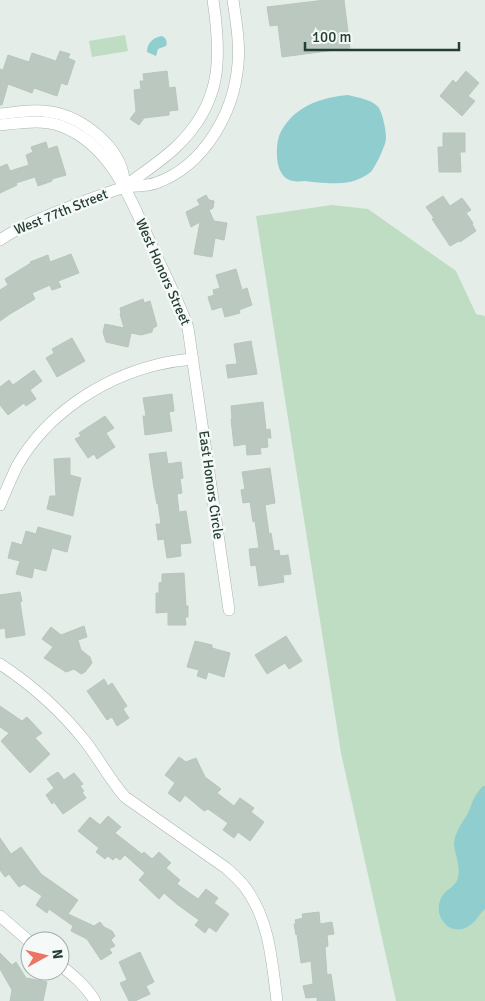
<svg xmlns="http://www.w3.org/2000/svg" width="485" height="1001" font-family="Signika,sans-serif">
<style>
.green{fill:#bfddc3}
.water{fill:#90cdcf}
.building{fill:#bac8c0;stroke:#b7c6be}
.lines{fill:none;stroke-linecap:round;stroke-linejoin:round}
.street-casing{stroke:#a7b5ae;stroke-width:12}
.street{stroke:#fff;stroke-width:11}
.labels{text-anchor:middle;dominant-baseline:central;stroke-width:5;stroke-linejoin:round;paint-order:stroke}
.street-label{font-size:14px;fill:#243e34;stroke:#f5f9f7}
</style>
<rect width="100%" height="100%" fill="#e4ede8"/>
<g class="green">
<path d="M125,35L128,51L92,57L89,41Z"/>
<path d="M332,205L368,209L456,271L476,314L485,316V1001H396L341,753L256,216Z"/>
</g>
<g class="water">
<path d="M161,36C166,37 168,42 166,46L158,49L156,56L147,52C147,43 153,38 161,36Z"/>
<path d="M348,95C358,98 372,99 379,108C383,115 386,130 386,138C386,145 377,163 373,169C371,173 365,176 361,178C347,186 320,183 305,181C301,181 297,182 293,181C275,178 275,150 279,136C282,128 289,119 295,114C311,101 328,97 348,95Z"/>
<path d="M483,786H485V909C479,914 476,922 469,926C451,938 432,917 441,898C445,889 455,888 458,878C461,866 455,856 454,844C454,833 463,822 468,813C471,807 472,801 476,795C478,792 480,789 483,786Z"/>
</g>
<g class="building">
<path d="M325,0H344L350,48L282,57L278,25L270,26L267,7Z"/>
<path d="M60,51L70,54L68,58L75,61L67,85L61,83L57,96L34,88L32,93L8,84L2,105H0V69L3,70L8,55L29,62L32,53L56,61Z"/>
<path d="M167,71L169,88L175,87L178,110L169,111V115L144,118L139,125L130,119L136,111L134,90L141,89L140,81H144L143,74Z"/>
<path d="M466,71L479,83L468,96L475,101L462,116L440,96L453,80L456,83Z"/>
<path d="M443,133H465V152H460L461,172H439L438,147H443Z"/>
<path d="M46,142L48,149L57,146L66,175L52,179V181L38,186L35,177L16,183L17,185L0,193V167L7,164L10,171L29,165L26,155L33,152L31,147Z"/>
<path d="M206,195L209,200L214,201L213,208L209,210L214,221L227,223L224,240L215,238L212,257L194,254L200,222L191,227L186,212L200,205L197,200Z"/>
<path d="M443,196L450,206L462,198L471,210L466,213L473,223L472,224L476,231L460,242L459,241L450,246L432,219L434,218L426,207Z"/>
<path d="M71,254L79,273L58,281L61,287L52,290L50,285L32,293L35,299L10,314L0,321V290L8,285L5,279L31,263L30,262L48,255L50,262Z"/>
<path d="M236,269L242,290L247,288L252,305L239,310L240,313L225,317L222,307L212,310L208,297L214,295L213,290L220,288L216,275Z"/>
<path d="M143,299L144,303L150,301L157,326L153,328L152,332L141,335L131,333L128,347L106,342L103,332L105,324L124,328L120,314H121L120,308Z"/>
<path d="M72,338L85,361L57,377L46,358L54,353L52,349Z"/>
<path d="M251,341L257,374L228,378L226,365L237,364L234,344Z"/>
<path d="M34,370L42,381L30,390L36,399L26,406L24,403L8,415L0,405V387L9,380L13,385Z"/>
<path d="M172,394L174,411L169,412L172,431L145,435L143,416H146L143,398Z"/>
<path d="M263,402L266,430L270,429L271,438H267L268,447L260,448L261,454L247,455L246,444L234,446L231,419H232L231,406Z"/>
<path d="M105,416L114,428L106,433L115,447L97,459L94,454L88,458L75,439L81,436L79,433Z"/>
<path d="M166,452L168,464L181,462L183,478L180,479L182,493L177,494L179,512L186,511L191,543L180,544L181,556L167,558L164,539L158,540L156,524H161L158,503L157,504L154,488L149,454Z"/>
<path d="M70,458V475L81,478L77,495L73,516L47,509L50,496H56L54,459Z"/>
<path d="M270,468L275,503L265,505L269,534L271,533L274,551L279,550L280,556L288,555L291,574L283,575L284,582L259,586L256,565L251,566L249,549L259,548L255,521L253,522L250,502L243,503L241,490L245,489L242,472Z"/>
<path d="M38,527L71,536L67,552L52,548L46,571L34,568L32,578L16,574L20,561L8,558L12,542L22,545L26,531L36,534Z"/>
<path d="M184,573L186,606H188V617H185L186,625H168V612L156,613V593H159V583L162,582V574Z"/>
<path d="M20,592L22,601L20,602L25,635L6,638L5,628L0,629V595Z"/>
<path d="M84,626L87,637L78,640L81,650L90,657L92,663L85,672L81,674L74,669L66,672L44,658L53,647L42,639L51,627L61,635Z"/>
<path d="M286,636L302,661L289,669L285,663L267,674L255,655Z"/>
<path d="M195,641L212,645V648L230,653L224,677L208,672L206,679L197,676L199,670L187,667Z"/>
<path d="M104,679L108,686L112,683L127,706L123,709L129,718L117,726L112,717L107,720L87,691Z"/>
<path d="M0,706L22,721L27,717L42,733L35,738L50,754L30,773L1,741L9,733L0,727Z"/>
<path d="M179,757L186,762L196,758L205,777L221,789L217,793L234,806L240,798L254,808L251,812L264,822L250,841L238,832L234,838L223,830L228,823L208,809L204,811L185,795L180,802L168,793L175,783L165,775Z"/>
<path d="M58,772L64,780L74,773L83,784L80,786L84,791L82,792L86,798L63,814L54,802L52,804L46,795L54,788L47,779Z"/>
<path d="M108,816L121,827L115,833L142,854L144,852L152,859L159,852L171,863L166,868L180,880L177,884L198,899L206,889L218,898L214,903L229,914L216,932L209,927L205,933L195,925L199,920L178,905L164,893L159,899L139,880L145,873L125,855L120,860L116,857L113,860L108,856L105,859L96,852L99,848L78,831L90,817L100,825Z"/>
<path d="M0,838L11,854L21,847L41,874L78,900L68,914L94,926L100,922L104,927L112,931L115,936L111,940L115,946L109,949L112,953L101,960L87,939L71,931L73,926L49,909L47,913L36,905L42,896L24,884L19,887L9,874L5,877L0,870Z"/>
<path d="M319,912L320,924L332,922L334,934L327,935L328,946L325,947L327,975L331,974L335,1001H317V997L306,998L303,986L313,984L311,961L301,963L297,934L296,935L294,924H296L295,920L303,918L302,914Z"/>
<path d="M140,952L154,982L146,986L150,994L135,1001H129L120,983L127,980L119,962Z"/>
<path d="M0,953L12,965L16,962L26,978L47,982L43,1001H10L12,990L0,969Z"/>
</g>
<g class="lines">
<g class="street-casing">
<g id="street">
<path d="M0,114C17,112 34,109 51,112C82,117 121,147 124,180"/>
<path d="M0,125C20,123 42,119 61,126C113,145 133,205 154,251C166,277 179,302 188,328L229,610"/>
<path d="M124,187C141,174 160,162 175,148C222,104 222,59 213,0"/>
<path d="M0,240C22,225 47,216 72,206C88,200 105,193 122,188C133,185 145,187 156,183C204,166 234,113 238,64C240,43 236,21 233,0"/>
<path d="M0,505C5,492 11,479 17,466C46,415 100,379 156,365C168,362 181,360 193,359"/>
<path d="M0,664C32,685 61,711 85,741C99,759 110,780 125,797L226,868C234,875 242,882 247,890C270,923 272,963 277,1001"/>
<path d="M0,916L30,942"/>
<path d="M60,965C74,976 86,986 95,1001"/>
</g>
</g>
<use href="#street" class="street"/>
</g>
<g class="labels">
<g class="street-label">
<text transform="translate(61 212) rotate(-22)">West 77th Street</text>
<text transform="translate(163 272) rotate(66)">West Honors Street</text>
<text transform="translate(211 485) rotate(82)">East Honors Circle</text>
</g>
</g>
<g transform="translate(45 956) rotate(82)"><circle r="24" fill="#f5f9f7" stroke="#a1aea9"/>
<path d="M0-4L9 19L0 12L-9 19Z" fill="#eb7465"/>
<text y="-8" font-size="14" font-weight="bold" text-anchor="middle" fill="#243e34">N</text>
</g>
<path d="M305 42v8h154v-8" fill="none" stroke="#243e34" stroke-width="2.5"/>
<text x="312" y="42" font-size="15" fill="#243e34" stroke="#f5f9f7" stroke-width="4" paint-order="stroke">100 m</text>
</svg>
